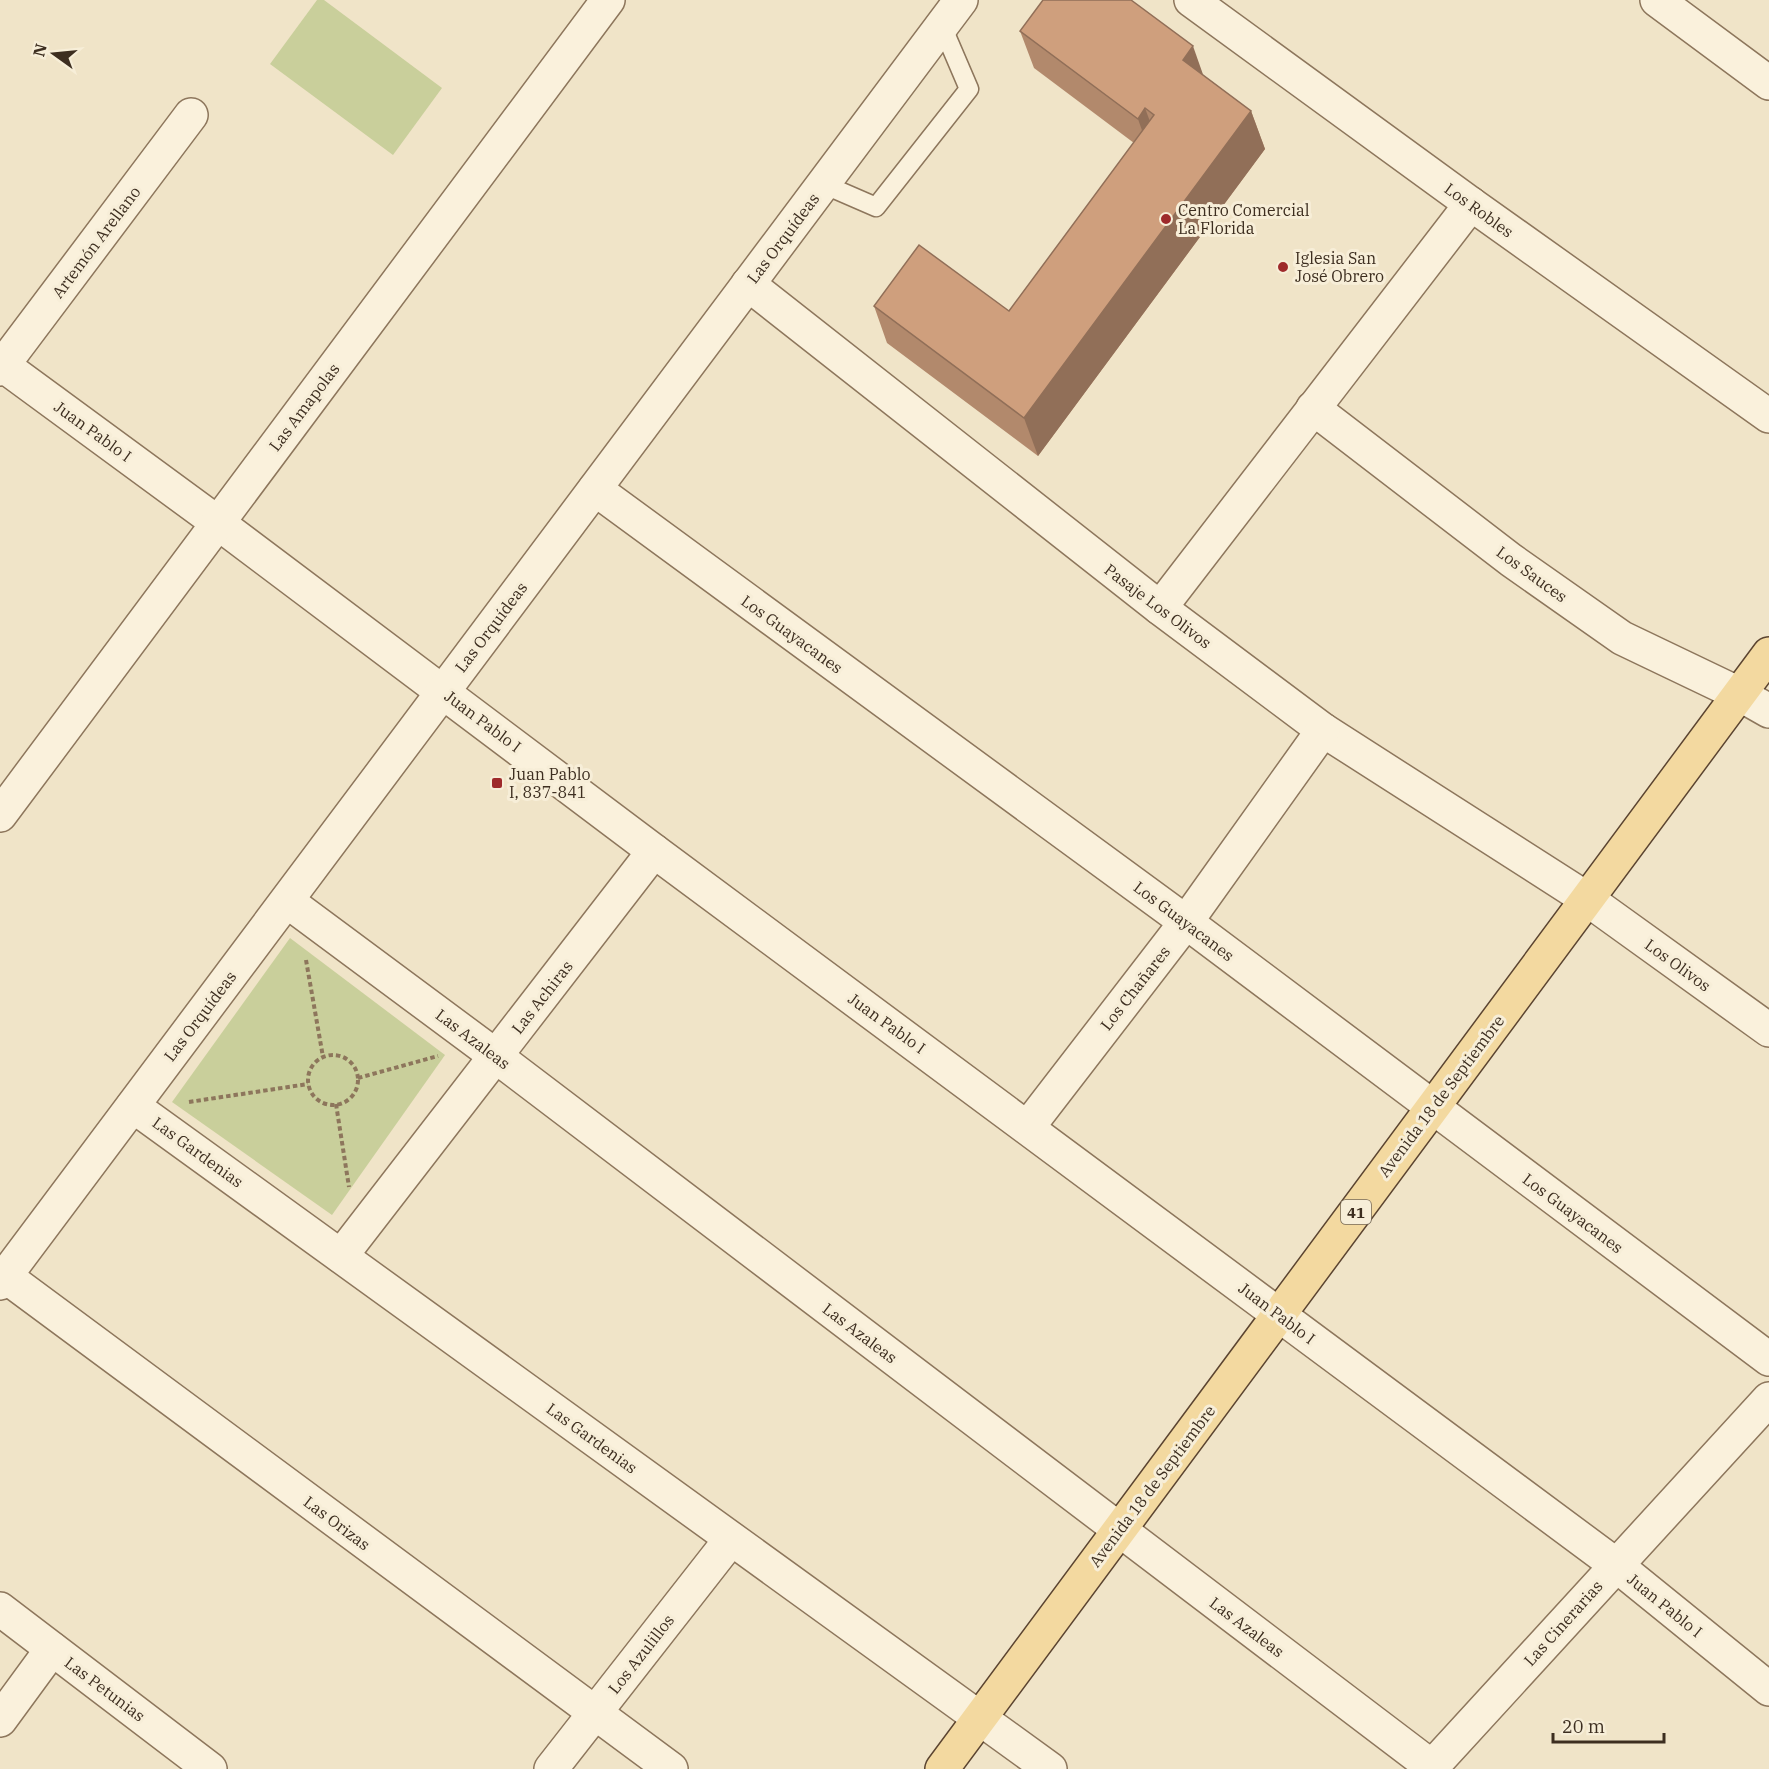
<svg xmlns="http://www.w3.org/2000/svg" width="1769" height="1769" font-family="'IBM Plex Serif',serif">
<style>
.green{fill:#c9cf9b}
.lines{fill:none;stroke-linecap:round;stroke-linejoin:round}
.service-casing{stroke:#8d765c;stroke-width:21}
.minor-casing{stroke:#8d765c;stroke-width:36}
.primary-casing{stroke:#5b4430;stroke-width:36}
.path{stroke:#8d765c;stroke-width:4;stroke-dasharray:4.5 3;stroke-linecap:butt}
.service{stroke:#faf1dc;stroke-width:18}
.minor{stroke:#faf1dc;stroke-width:33}
.primary{stroke:#f3d9a0;stroke-width:33}
.wall{fill:#b2896c}
.shaded-wall{fill:#916f58}
.building{fill:#cf9f7d;stroke:#916f58;stroke-width:1.5}
.poi-dot{fill:#9e2a2b;stroke:#f7eed8;stroke-width:2}
.labels{text-anchor:middle;dominant-baseline:central;stroke-width:6;stroke-linejoin:round;paint-order:stroke}
.shield{fill:#f7eed8;stroke:#756857;stroke-width:1.5}
.shield-label{font-size:15px;font-weight:bold;fill:#3d2e20}
.poi-label{font-size:16px;fill:#3d2e20;stroke:#f7eed8;text-anchor:start}
.street-label{font-size:16px;fill:#3d2e20;stroke:#f7eed8}
</style>
<rect width="100%" height="100%" fill="#f0e4c8"/>
<g class="green">
<path d="M317,0H324L442,88L393,155L270,64Z"/>
<path d="M290,938L445,1055L332,1215L172,1102Z"/>
</g>
<g class="lines">
<g class="service-casing">
<path id="service" d="M823,184L876,207L969,89L942,26"/>
</g>
<g class="minor-casing">
<g id="minor">
<path d="M1191,0L1471,204L1769,416"/>
<path d="M1657,0L1769,83"/>
<path d="M748,284L1160,608L1323,730L1587,899L1769,1030"/>
<path d="M0,363L218,523L654,851L1616,1565L1769,1689"/>
<path d="M0,369L191,115"/>
<path d="M1313,408L1511,560L1622,638L1739,694L1769,711"/>
<path d="M595,489L1186,922L1769,1359"/>
<path d="M1160,608L1471,204"/>
<path d="M0,815L608,0"/>
<path d="M287,901L481,1045L1432,1767"/>
<path d="M133,1106L1050,1769"/>
<path d="M1028,1127L1186,922L1323,730"/>
<path d="M341,1256L654,851"/>
<path d="M5,1276L671,1769"/>
<path d="M0,1283L961,0"/>
<path d="M0,1609L210,1769"/>
<path d="M0,1720L52,1649"/>
<path d="M551,1769L731,1539"/>
<path d="M1430,1769L1769,1399"/>
</g>
</g>
<g class="primary-casing">
<path id="primary" d="M942,1769L1769,654"/>
</g>
<g class="path">
<path d="M306,960L323,1057"/>
<circle cx="333" cy="1080" r="25"/>
<path d="M358,1078L438,1056"/>
<path d="M189,1102L308,1084"/>
<path d="M336,1104L349,1187"/>
</g>
<use href="#service" class="service"/>
<use href="#minor" class="minor"/>
<use href="#primary" class="primary"/>
</g>
<path class="wall" d="M1020,31L1204,76L1251,111L1265,149L1038,456L887,343L874,306L1009,311L1134,143L1034,68Z"/>
<g class="shaded-wall">
<path d="M1193,46L1206,83L1183,60Z"/>
<path d="M1145,108L1159,146L1151,156L1138,119Z"/>
<path d="M1251,111L1265,149L1038,456L1024,418Z"/>
</g>
<path class="building" d="M1043,0H1131L1193,46L1183,60L1251,111L1024,418L874,306L919,245L1009,311L1154,115L1145,108L1138,119L1020,31Z"/>
<g class="poi-dot">
<circle cx="1166" cy="219" r="6"/>
<circle cx="1283" cy="267" r="6"/>
<rect x="491" y="777" width="12" height="12" rx="3"/>
</g>
<g class="labels">
<rect class="shield" x="1341" y="1200" width="30" height="24" rx="4.5"/>
<g class="shield-label">
<text x="1356" y="1212">41</text>
</g>
<g class="poi-label">
<text x="1178" y="210">Centro Comercial<tspan x="1178" dy="18">La Florida</tspan></text>
<text x="1295" y="258">Iglesia San<tspan x="1295" dy="18">José Obrero</tspan></text>
<text x="509" y="774">Juan Pablo<tspan x="509" dy="18">I, 837-841</tspan></text>
</g>
<g class="street-label">
<text transform="translate(1479 210) rotate(36)">Los Robles</text>
<text transform="translate(783 238) rotate(-53)">Las Orquídeas</text>
<text transform="translate(96 242) rotate(-53)">Artemón Arellano</text>
<text transform="translate(304 407) rotate(-53)">Las Amapolas</text>
<text transform="translate(93 431) rotate(36)">Juan Pablo I</text>
<text transform="translate(1532 574) rotate(36)">Los Sauces</text>
<text transform="translate(1158 606) rotate(37)">Pasaje Los Olivos</text>
<text transform="translate(491 627) rotate(-53)">Las Orquídeas</text>
<text transform="translate(792 634) rotate(36)">Los Guayacanes</text>
<text transform="translate(483 721) rotate(37)">Juan Pablo I</text>
<text transform="translate(1184 921) rotate(37)">Los Guayacanes</text>
<text transform="translate(1678 965) rotate(36)">Los Olivos</text>
<text transform="translate(1135 988) rotate(-52)">Los Chañares</text>
<text transform="translate(542 997) rotate(-52)">Las Achiras</text>
<text transform="translate(200 1016) rotate(-53)">Las Orquídeas</text>
<text transform="translate(887 1023) rotate(36)">Juan Pablo I</text>
<text transform="translate(473 1039) rotate(37)">Las Azaleas</text>
<text transform="translate(1441 1096) rotate(-53)">Avenida 18 de Septiembre</text>
<text transform="translate(198 1152) rotate(36)">Las Gardenias</text>
<text transform="translate(1573 1213) rotate(37)">Los Guayacanes</text>
<text transform="translate(1277 1313) rotate(37)">Juan Pablo I</text>
<text transform="translate(860 1333) rotate(37)">Las Azaleas</text>
<text transform="translate(592 1438) rotate(36)">Las Gardenias</text>
<text transform="translate(1152 1486) rotate(-53)">Avenida 18 de Septiembre</text>
<text transform="translate(337 1523) rotate(37)">Las Orizas</text>
<text transform="translate(1665 1605) rotate(39)">Juan Pablo I</text>
<text transform="translate(1563 1623) rotate(-48)">Las Cinerarias</text>
<text transform="translate(1247 1627) rotate(37)">Las Azaleas</text>
<text transform="translate(641 1654) rotate(-52)">Los Azulillos</text>
<text transform="translate(105 1689) rotate(37)">Las Petunias</text>
</g>
</g>
<g transform="translate(54 54) rotate(285)" stroke="#f7eed8" stroke-width="4.5" paint-order="stroke">
<path d="M0-4.5L10 22L0 15L-10 22Z" fill="#3d2e20"/>
<text y="-9" font-size="16" font-weight="bold" text-anchor="middle" fill="#3d2e20">N</text>
</g>
<path d="M1553 1733v9h111v-9" fill="none" stroke="#3d2e20" stroke-width="3"/>
<text x="1562" y="1733" font-size="18" fill="#3d2e20" stroke="#f7eed8" stroke-width="4.5" paint-order="stroke">20 m</text>
</svg>
